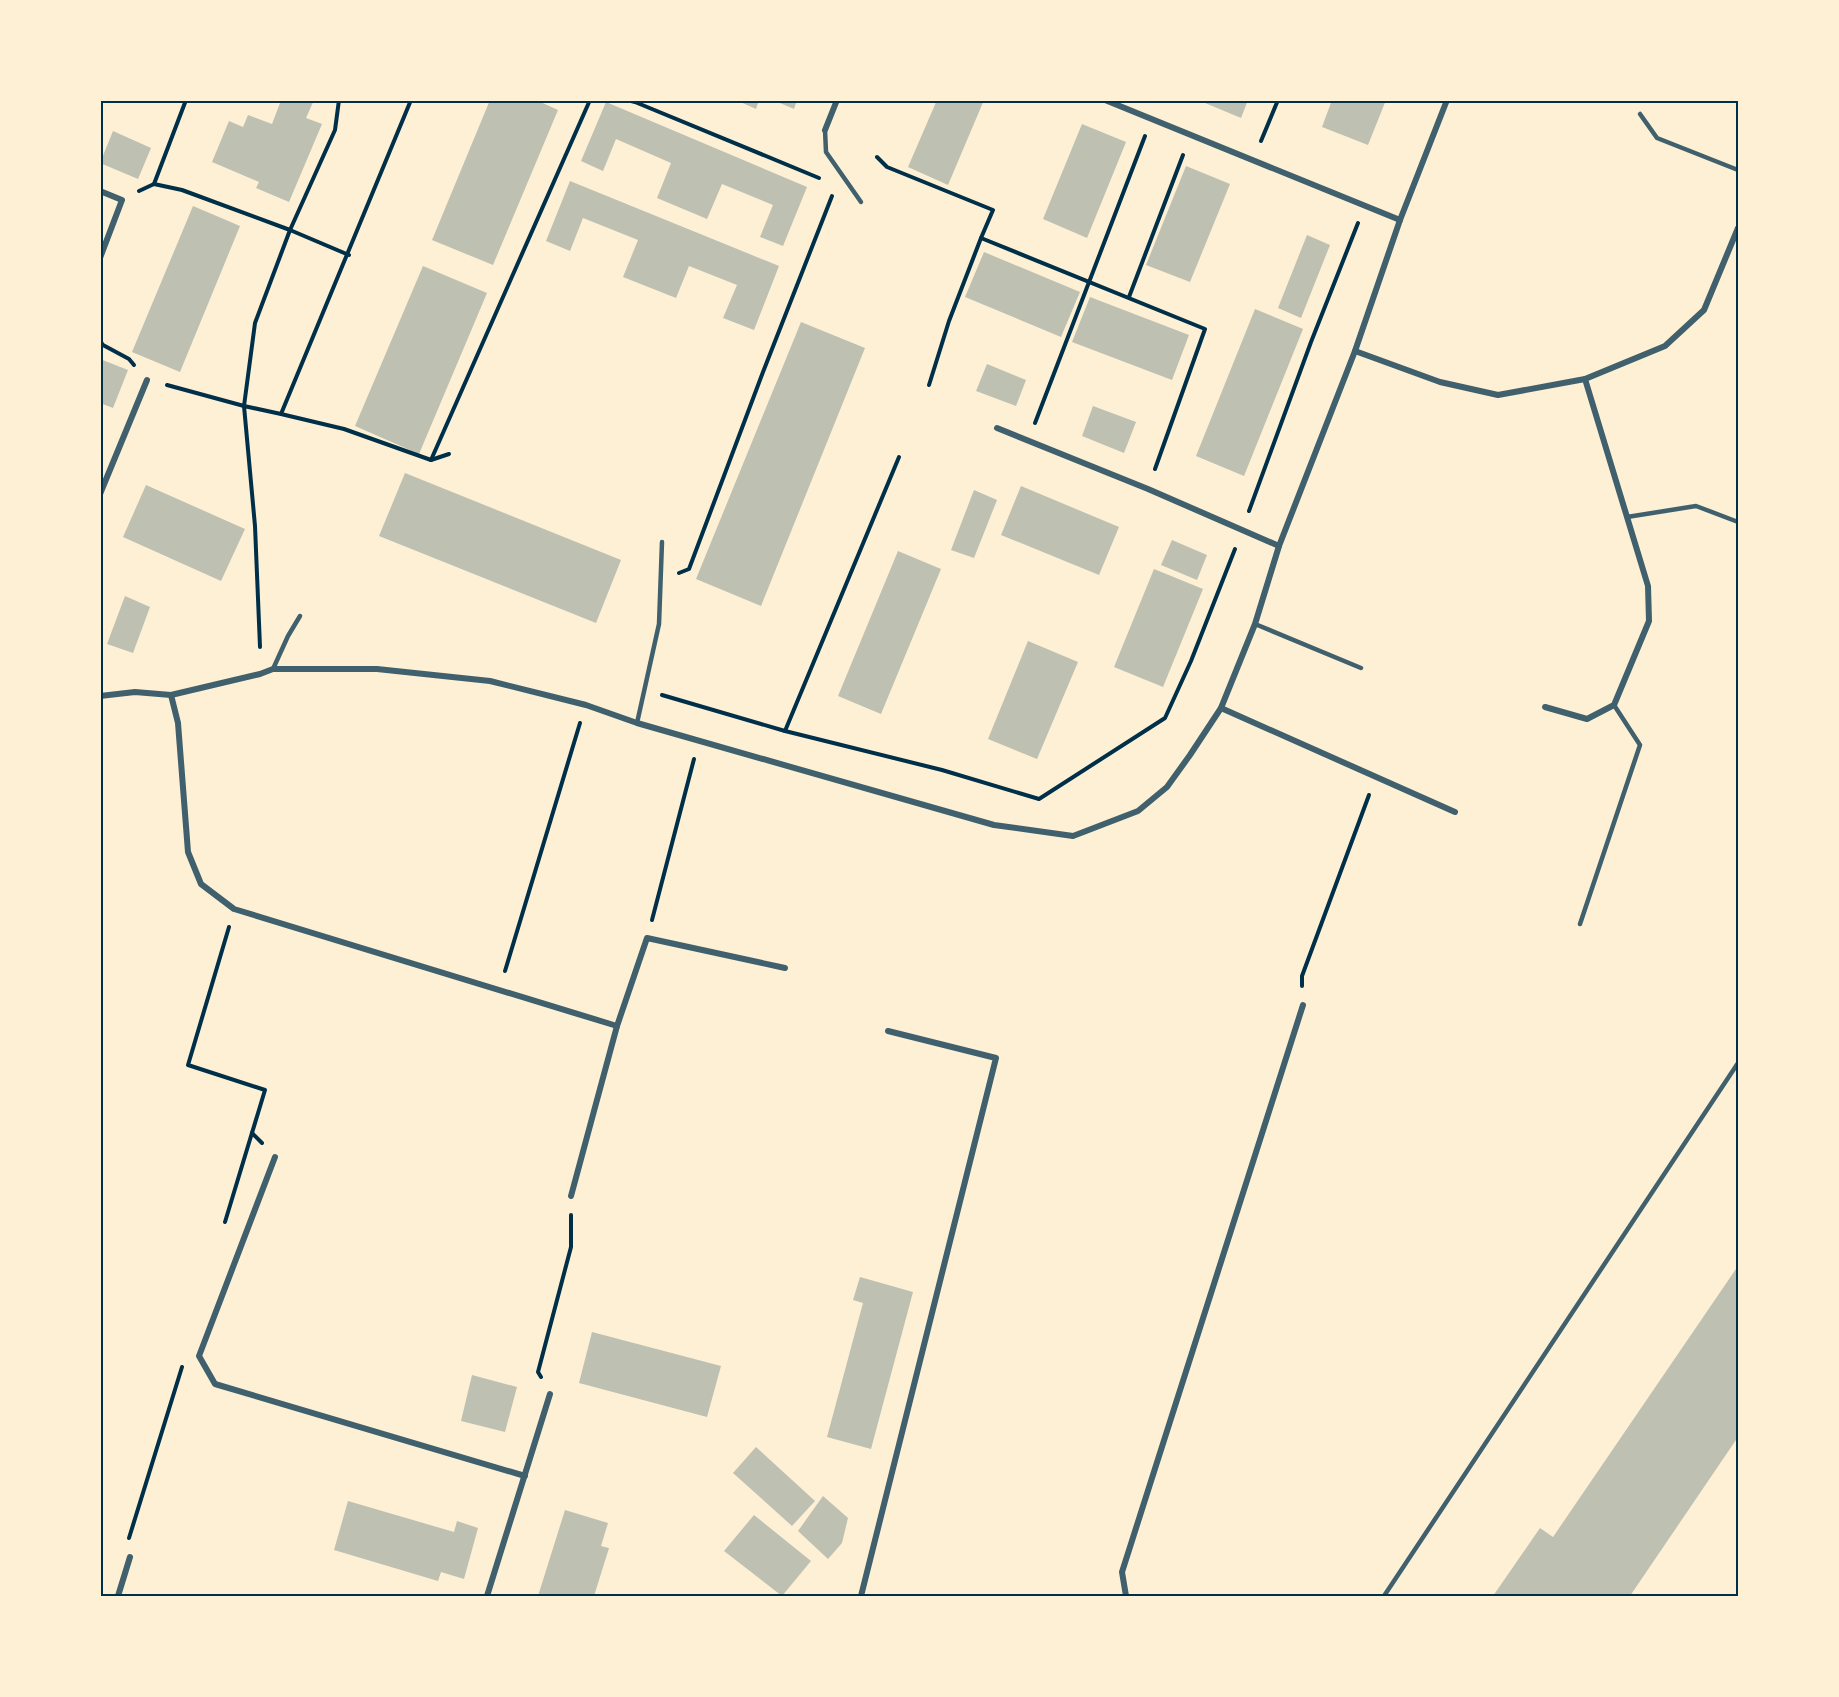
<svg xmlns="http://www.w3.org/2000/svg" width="1839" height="1697" font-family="Figtree,sans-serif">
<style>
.building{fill:#bec0b2}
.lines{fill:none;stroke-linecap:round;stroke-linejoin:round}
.path{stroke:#003049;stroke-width:4}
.service{stroke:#3f606c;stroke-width:4.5}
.minor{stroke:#3f606c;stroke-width:6}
.neatline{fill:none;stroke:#003049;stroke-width:2}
</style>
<rect width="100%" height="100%" fill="#fdf0d5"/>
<g class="building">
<path d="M273,100H314L306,118L322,124L289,202L256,188L259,182L212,162L229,121L243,127L248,115L272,124L280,103Z"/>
<path d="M490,100H536L558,110L493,265L432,240Z"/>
<path d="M736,100H759L756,109Z"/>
<path d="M773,100H797L794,109Z"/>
<path d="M937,100H984L948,185L908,167Z"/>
<path d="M1198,100H1248L1241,118Z"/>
<path d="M1332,100H1386L1368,145L1322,127Z"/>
<path d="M606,102L807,187L783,246L760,237L773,205L722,184L707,219L657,198L671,163L616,139L603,171L581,161Z"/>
<path d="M1082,124L1126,142L1087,238L1043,219Z"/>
<path d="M113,131L151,148L138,179L100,163Z"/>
<path d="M1186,166L1230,184L1190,282L1146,265Z"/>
<path d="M570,181L779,266L754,330L723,318L737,285L689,266L676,298L623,277L638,240L583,218L570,251L546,241Z"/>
<path d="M193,206L240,226L180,372L132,352Z"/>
<path d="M1307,235L1330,245L1301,318L1278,308Z"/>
<path d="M984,252L1080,292L1061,337L965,297Z"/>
<path d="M423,266L487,293L419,454L355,426Z"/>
<path d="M1090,297L1189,335L1172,380L1072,342Z"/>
<path d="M1255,309L1303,329L1244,476L1196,456Z"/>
<path d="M801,322L865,348L761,606L696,579Z"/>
<path d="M100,359L128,370L113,408L100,403Z"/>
<path d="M987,364L1026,380L1016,406L976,391Z"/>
<path d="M1093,406L1136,422L1124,453L1082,436Z"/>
<path d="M405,473L621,560L596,623L379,536Z"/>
<path d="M146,485L245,529L221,581L123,537Z"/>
<path d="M1021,486L1119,527L1099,575L1001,535Z"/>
<path d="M974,490L997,500L974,558L951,550Z"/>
<path d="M1172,540L1207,555L1197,580L1161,565Z"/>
<path d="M898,551L941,569L881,714L838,696Z"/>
<path d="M1154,569L1203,589L1163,687L1114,667Z"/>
<path d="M125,596L150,607L133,653L107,644Z"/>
<path d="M1028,641L1078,662L1037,759L988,739Z"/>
<path d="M1738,1266V1437L1630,1596H1493L1540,1528L1553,1537Z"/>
<path d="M860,1277L913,1292L871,1449L827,1437L863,1303L853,1300Z"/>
<path d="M592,1332L721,1366L707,1417L579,1383Z"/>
<path d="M472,1375L517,1387L505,1432L461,1421Z"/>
<path d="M756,1447L815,1501L792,1526L733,1473Z"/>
<path d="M823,1496L848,1518L842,1543L828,1559L798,1531Z"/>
<path d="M348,1501L454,1532L457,1521L478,1528L464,1579L441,1572L438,1581L334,1550Z"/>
<path d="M565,1510L608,1523L601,1546L609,1548L594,1596H538Z"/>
<path d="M754,1515L811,1561L782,1596L724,1551Z"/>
</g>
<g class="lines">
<g class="path">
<path d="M627,100L635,102L819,178"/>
<path d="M1261,141L1278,100"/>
<path d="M877,157L887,167L993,210L981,238L1205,329L1155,469"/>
<path d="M154,184L186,100"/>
<path d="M139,191L154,184L182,190L290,230L349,255"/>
<path d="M1129,297L1183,155"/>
<path d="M100,341L103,345L129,359L134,365"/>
<path d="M167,385L244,406L255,323L290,230L335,130L339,100"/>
<path d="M929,385L949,321L981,238"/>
<path d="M281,414L344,429L431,460L449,454"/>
<path d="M1035,423L1145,136"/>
<path d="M431,460L590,100"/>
<path d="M1249,511L1311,342L1358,223"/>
<path d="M679,573L689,569L763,372L832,196"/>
<path d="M260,647L255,526L244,406L281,414L411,100"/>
<path d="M662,695L785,731L942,770L1039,799L1165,718L1191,661L1235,549"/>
<path d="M785,731L899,457"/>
<path d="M652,920L694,759"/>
<path d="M505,971L580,723"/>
<path d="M1302,986V976L1369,795"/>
<path d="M252,1133L262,1143"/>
<path d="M225,1222L265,1090L188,1065L229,927"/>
<path d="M541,1377L538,1372L571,1247V1215"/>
<path d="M129,1538L182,1367"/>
</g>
<g class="service">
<path d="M1640,114L1657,138L1738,170"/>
<path d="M825,130L826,152L861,202"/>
<path d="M1627,517L1696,506L1738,522"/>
<path d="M1255,624L1361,668"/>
<path d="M273,669L288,636L300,616"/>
<path d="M637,723L659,624L662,542"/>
<path d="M1580,924L1640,745L1614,705"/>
<path d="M1384,1596L1738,1063"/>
</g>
<g class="minor">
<path d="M1105,100L1400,220"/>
<path d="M825,130L837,100"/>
<path d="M100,191L122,200L100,258"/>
<path d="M1355,351L1440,382L1498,395L1585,379L1665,346L1704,310L1738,228"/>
<path d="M997,428L1148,489L1279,546"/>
<path d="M100,494L147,380"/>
<path d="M171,695L178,723L188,852L201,884L234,909L617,1026"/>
<path d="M100,696L135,692L171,695L260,674L273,669H377L490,681L586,705L637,723L994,825L1073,836L1138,811L1167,787L1190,755L1221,708L1255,624L1279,546L1355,351L1400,220L1447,100"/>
<path d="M1545,707L1587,719L1614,705L1649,621L1648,586L1585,379"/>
<path d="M1221,708L1455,812"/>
<path d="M275,1157L199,1356L215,1384L525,1476"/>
<path d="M571,1196L617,1026L647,938L785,968"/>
<path d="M118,1596L130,1557"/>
<path d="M487,1596L550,1394"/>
<path d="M861,1596L996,1058L888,1031"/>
<path d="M1126,1596L1122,1572L1303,1005"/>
</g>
</g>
<rect width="1839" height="1697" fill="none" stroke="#fdf0d5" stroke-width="204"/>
<rect x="102" y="102" width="1635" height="1493" class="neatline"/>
</svg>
